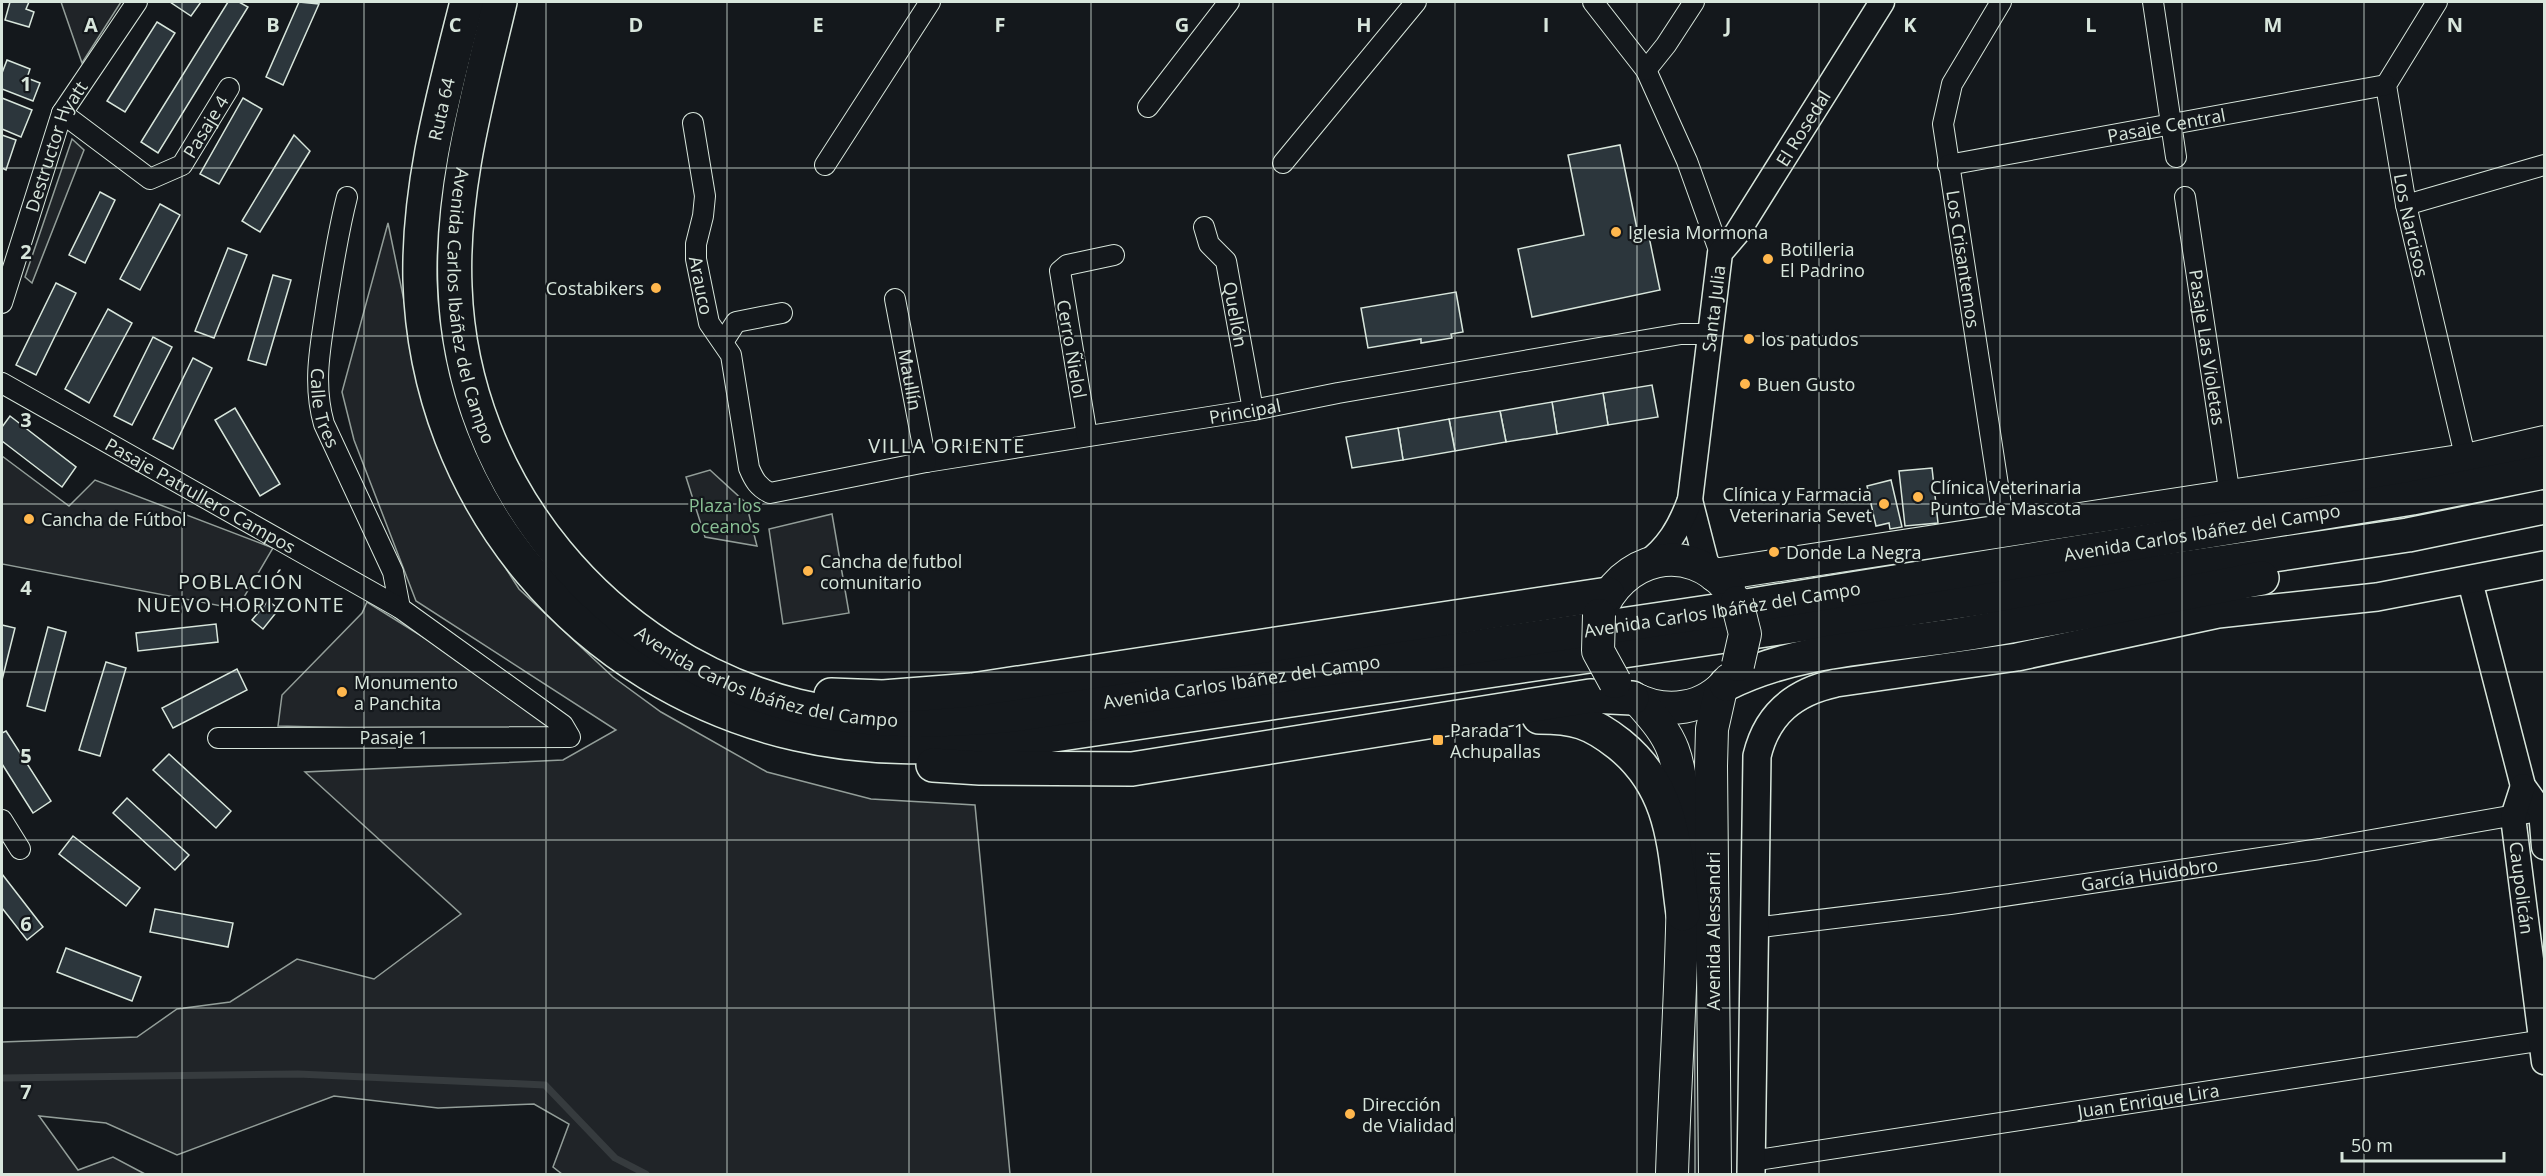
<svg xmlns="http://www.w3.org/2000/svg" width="2546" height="1176" font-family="'Open Sans',sans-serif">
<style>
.green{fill:#202428;stroke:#939e99;stroke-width:1.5}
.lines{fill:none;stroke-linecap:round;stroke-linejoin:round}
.stream{stroke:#363b3e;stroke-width:7}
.building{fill:#2c363c;stroke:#d8e6dc;stroke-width:1.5}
.minor-casing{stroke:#d8e6dc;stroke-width:22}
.tertiary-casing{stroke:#d8e6dc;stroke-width:27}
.secondary-casing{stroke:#d8e6dc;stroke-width:30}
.primary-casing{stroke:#d8e6dc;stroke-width:34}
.trunk-casing{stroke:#d8e6dc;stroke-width:36}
.minor{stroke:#14181c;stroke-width:20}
.tertiary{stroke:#14181c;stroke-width:24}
.secondary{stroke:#14181c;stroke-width:27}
.primary{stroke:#14181c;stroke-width:32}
.trunk{stroke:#14181c;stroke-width:33}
.primary-bridge-casing{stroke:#d8e6dc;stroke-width:34;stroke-linecap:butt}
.primary-bridge{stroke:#14181c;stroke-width:32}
.grid{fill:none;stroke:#d8e6dc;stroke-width:1.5;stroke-opacity:0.55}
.poi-dot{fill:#ffb74d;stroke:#14181c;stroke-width:2}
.labels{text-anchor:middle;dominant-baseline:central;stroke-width:4.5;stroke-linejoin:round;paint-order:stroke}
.street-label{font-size:18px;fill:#d8e6dc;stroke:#14181c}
.poi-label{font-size:18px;fill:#d8e6dc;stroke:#14181c;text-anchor:start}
.park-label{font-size:18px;fill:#8ac095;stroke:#14181c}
.neighbourhood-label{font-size:20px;letter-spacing:1.5px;fill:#d8e6dc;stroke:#14181c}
.grid-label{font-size:20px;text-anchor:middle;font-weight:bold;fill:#d8e6dc;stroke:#14181c;stroke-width:4.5;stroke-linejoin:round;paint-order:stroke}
</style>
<rect width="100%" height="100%" fill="#14181c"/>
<g class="green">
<path d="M61,2H121L82,63Z"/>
<path d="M72,139L84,150L32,283L25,277Z"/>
<path d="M388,223L422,388L467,508L519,589L613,677L661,712L767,772L871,799L975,805L1010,1174H562L553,1167L569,1124L534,1104L438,1108L334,1096L177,1155L106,1123L39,1116L78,1170L113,1157L145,1174H2V1042L137,1037L177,1009L230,1002L297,959L374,979L461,914L305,772L563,760L616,730L416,601L354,440L342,392Z"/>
<path d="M2,456L69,506L95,480L273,548L237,609L2,564Z"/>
<path d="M710,470L746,503L757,546L705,537L686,477Z"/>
<path d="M832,514L849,613L783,624L769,529Z"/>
<path d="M367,602L468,665L563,733L278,726L282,695L362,613Z"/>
<path d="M1699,761L1704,1174H1695V1135L1693,763Z"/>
</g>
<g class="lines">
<path class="stream" d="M2,1078L298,1074L545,1085L615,1158L646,1174"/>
</g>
<g class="building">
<path d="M10,2H29L26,9L34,12L29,27L5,20Z"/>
<path d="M170,2H201L191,16Z"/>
<path d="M228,2H239L248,7L158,153L141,142Z"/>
<path d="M299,2L319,4L283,85L266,77Z"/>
<path d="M157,22L175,33L125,112L107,101Z"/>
<path d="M7,60L30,69L27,78L40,83L33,101L2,89V73Z"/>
<path d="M2,98L32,110L21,137L2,129Z"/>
<path d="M243,98L262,109L219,184L200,174Z"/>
<path d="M2,135L16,140L6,170L2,168Z"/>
<path d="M294,135L310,151L260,232L242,221Z"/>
<path d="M1620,145L1637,229L1647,227L1660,290L1532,317L1518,249L1584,235L1568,155Z"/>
<path d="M100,192L115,200L85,263L69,255Z"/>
<path d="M160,204L180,215L140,290L120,279Z"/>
<path d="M228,248L247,255L214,338L195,331Z"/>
<path d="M273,275L291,280L266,365L248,360Z"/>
<path d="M56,283L76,293L36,375L16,365Z"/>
<path d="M1456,292L1463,332L1451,334L1452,338L1421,343V339L1368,348L1361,308Z"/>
<path d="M108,309L132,323L89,403L65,389Z"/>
<path d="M153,337L172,347L132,425L114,416Z"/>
<path d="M193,358L212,368L173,449L153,439Z"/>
<path d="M1652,385L1658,417L1608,425L1603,393Z"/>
<path d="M1603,393L1608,425L1557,434L1552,402Z"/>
<path d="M1552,402L1557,434L1506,442L1500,411Z"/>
<path d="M235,408L280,484L260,496L215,420Z"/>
<path d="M1500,411L1506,442L1455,451L1449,419Z"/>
<path d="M10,416L76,467L62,487L2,441V427Z"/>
<path d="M1449,419L1455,451L1403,460L1398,428Z"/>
<path d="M1398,428L1403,460L1352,468L1346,437Z"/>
<path d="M1932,468L1938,523L1905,526L1899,471Z"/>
<path d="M1891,480L1902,527L1890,529L1889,523L1876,526L1867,486Z"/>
<path d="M268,601L279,609L263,629L252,620Z"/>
<path d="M216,624L218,642L138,651L136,633Z"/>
<path d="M2,625L15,628L2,680Z"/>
<path d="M48,627L66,632L45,711L27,706Z"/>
<path d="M106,662L126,668L100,756L79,750Z"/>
<path d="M237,669L247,690L173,728L162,708Z"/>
<path d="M6,731L51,801L33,813L2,764V733Z"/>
<path d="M169,754L231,811L216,828L153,770Z"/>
<path d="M127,798L189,855L175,870L113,813Z"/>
<path d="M73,836L140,888L126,906L59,854Z"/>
<path d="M2,874L43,927L27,940L2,908Z"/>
<path d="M155,909L233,923L228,947L150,932Z"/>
<path d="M66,948L141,977L132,1001L57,972Z"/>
</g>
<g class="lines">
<g class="minor-casing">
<g id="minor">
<path d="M1593,2L1646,70L1687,161L1720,253"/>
<path id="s1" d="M2001,2L1952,84L1943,124L2005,531"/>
<path d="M2153,2L2176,157"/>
<path id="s2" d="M2437,2L2386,85L2406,205L2466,460"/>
<path d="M1646,70L1666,45L1694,2"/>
<path d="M1148,107L1229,2"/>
<path id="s3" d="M62,113L150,179L182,165L229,88"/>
<path id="s4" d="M693,123L705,196L703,216L696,244V259L709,323L731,355L749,468C754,480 758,487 770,493L926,462L1253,410L1338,393L1681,334H1709"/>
<path d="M1283,163L1416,2"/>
<path d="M825,165L930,2"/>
<path id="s5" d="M1948,165L2386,85"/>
<path id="s6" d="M347,197C338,232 333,266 327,302C321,344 312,382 324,424L393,572L400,608"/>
<path id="s7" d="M2185,197L2230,496"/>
<path d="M2406,205L2544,165"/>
<path id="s8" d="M1204,227L1209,244L1226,261L1253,410"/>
<path id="s9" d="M895,299L926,462"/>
<path id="s10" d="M2,303L62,113L137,2"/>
<path d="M723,342L736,322L782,313"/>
<path id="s11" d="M2,383L400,608L563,725L570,737L218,738"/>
<path d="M1087,436L1060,271L1067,265L1114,255"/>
<path d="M2,820L20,849"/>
<path id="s12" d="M1753,928L1950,904L2320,849L2544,810"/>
<path id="s13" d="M1751,1161L2544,1040"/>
</g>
</g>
<g class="tertiary-casing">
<g id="tertiary">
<path d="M1690,500L1708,570"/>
<path id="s14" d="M1644,565C1668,548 1680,527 1690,500L1720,253L1737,233L1882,2"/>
<path d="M2470,581L2523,786L2541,811L2544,847"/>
<path id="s15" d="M2523,786L2513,817L2544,1062"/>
</g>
</g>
<g class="secondary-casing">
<path id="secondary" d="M1751,1174L1757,756C1767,714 1794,692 1836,683L2017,657L2218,614L2377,597L2544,565"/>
</g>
<g class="primary-casing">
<g id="primary">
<path d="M1714,575L2466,460L2544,442"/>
<path d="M1599,615C1620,557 1688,539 1729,589"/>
<path d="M1633,698C1666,715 1705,710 1729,680"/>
<path d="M1639,701C1652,716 1666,731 1673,750C1686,786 1683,830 1683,868C1683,970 1675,1072 1672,1174"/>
<path d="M1715,1174L1711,766L1712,729L1721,689"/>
</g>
</g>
<g class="trunk-casing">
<g id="trunk">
<path d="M467,2C444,93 418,185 420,280C426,501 583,685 797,734C866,750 936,749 1006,742L2408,535L2544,507"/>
<path id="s16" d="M500,2C478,95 451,190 455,287C462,485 606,658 797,706C869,724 941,722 1014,715L1722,610L2412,498L2544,472"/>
<path d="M1726,684C1798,648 1879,647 1957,635C2059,619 2160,598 2262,578"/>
<path d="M831,695L883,697L972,690L1608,594"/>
<path d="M1539,717C1575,717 1591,722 1619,744C1675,789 1674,848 1683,914"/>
<path d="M933,765L980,768L1132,769L1590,696L1632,698"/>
</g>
</g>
<use href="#minor" class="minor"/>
<use href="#tertiary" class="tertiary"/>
<use href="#secondary" class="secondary"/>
<use href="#primary" class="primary"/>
<use href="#trunk" class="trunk"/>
<g class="primary-bridge-casing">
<g id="primary-bridge">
<path d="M1737,602L1745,634L1738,665"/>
<path d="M1599,615L1598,651L1615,682"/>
</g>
</g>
<use href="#primary-bridge" class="primary-bridge"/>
</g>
<path class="grid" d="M182,2V1174M364,2V1174M546,2V1174M727,2V1174M909,2V1174M1091,2V1174M1273,2V1174M1455,2V1174M1637,2V1174M1819,2V1174M2000,2V1174M2182,2V1174M2364,2V1174M2,168H2544M2,336H2544M2,504H2544M2,672H2544M2,840H2544M2,1008H2544"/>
<g class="poi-dot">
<circle cx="1616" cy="232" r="6"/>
<circle cx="1768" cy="259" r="6"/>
<circle cx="656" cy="288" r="6"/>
<circle cx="1749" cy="339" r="6"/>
<circle cx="1745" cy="384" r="6"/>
<circle cx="1918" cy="497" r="6"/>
<circle cx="1884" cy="504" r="6"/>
<circle cx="29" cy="519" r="6"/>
<circle cx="1774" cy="552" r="6"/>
<circle cx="808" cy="571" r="6"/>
<circle cx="342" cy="692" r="6"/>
<rect x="1432" y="734" width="12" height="12" rx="3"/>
<circle cx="1350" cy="1114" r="6"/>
</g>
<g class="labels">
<g class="street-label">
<text transform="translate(441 109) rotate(-77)">Ruta 64</text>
<text stroke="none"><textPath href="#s5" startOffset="222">Pasaje Central</textPath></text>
<text stroke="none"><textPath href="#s3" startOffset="190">Pasaje 4</textPath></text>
<text stroke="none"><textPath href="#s14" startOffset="480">El Rosedal</textPath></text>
<text stroke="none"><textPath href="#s10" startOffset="166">Destructor Hyatt</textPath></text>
<text stroke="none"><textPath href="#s2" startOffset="240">Los Narcisos</textPath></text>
<text stroke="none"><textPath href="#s1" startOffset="273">Los Crisantemos</textPath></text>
<text stroke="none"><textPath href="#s4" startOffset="165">Arauco</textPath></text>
<text stroke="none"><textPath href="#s16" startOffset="310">Avenida Carlos Ibáñez del Campo</textPath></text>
<text stroke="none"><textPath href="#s14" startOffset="274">Santa Julia</textPath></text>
<text stroke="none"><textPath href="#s8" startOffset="96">Quellón</textPath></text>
<text stroke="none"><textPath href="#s7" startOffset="152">Pasaje Las Violetas</textPath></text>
<text transform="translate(1072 349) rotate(80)">Cerro Ñielol</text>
<text stroke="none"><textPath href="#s9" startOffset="82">Maullín</textPath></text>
<text stroke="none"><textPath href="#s6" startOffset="214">Calle Tres</textPath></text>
<text stroke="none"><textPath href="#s4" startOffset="872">Principal</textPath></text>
<text stroke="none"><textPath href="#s11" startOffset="228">Pasaje Patrullero Campos</textPath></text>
<text stroke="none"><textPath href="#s16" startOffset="2289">Avenida Carlos Ibáñez del Campo</textPath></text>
<text stroke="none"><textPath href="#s16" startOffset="1803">Avenida Carlos Ibáñez del Campo</textPath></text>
<text stroke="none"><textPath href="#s16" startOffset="831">Avenida Carlos Ibáñez del Campo</textPath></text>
<text stroke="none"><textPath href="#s16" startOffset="1317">Avenida Carlos Ibáñez del Campo</textPath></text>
<text x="394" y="737">Pasaje 1</text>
<text stroke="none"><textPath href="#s12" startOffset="400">García Huidobro</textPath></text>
<text stroke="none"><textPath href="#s15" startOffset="104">Caupolicán</textPath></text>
<text transform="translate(1713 931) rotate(-90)">Avenida Alessandri</text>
<text stroke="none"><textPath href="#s13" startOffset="402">Juan Enrique Lira</textPath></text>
</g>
<g class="poi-label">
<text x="1628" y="232">Iglesia Mormona</text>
<text x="1780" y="249">Botilleria<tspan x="1780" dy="21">El Padrino</tspan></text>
<text x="644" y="288" text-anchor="end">Costabikers</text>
<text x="1761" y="339">los patudos</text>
<text x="1757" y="384">Buen Gusto</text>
<text x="1930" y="487">Clínica Veterinaria<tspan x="1930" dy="21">Punto de Mascota</tspan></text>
<text x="1872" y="494" text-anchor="end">Clínica y Farmacia<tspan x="1872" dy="21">Veterinaria Sevet</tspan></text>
<text x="41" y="519">Cancha de Fútbol</text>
<text x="1786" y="552">Donde La Negra</text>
<text x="820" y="561">Cancha de futbol<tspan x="820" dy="21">comunitario</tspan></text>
<text x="354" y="682">Monumento<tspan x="354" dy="21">a Panchita</tspan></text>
<text x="1450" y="730">Parada 1<tspan x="1450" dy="21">Achupallas</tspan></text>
<text x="1362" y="1104">Dirección<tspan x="1362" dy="21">de Vialidad</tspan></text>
</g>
<g class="park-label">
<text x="725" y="505">Plaza los<tspan x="725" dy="21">oceanos</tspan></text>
</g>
<g class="neighbourhood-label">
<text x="947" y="445">VILLA ORIENTE</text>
<text x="241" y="581">POBLACIÓN<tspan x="241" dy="23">NUEVO HORIZONTE</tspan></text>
</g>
</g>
<g class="grid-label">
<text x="91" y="32">A</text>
<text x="273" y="32">B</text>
<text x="455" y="32">C</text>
<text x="636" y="32">D</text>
<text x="818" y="32">E</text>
<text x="1000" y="32">F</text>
<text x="1182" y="32">G</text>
<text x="1364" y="32">H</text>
<text x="1546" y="32">I</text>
<text x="1728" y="32">J</text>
<text x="1910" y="32">K</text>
<text x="2091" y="32">L</text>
<text x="2273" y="32">M</text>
<text x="2455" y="32">N</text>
<text x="26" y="91">1</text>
<text x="26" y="259">2</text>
<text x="26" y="427">3</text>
<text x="26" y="595">4</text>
<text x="26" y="763">5</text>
<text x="26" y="931">6</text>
<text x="26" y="1099">7</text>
</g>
<rect width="2546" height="1176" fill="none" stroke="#d8e6dc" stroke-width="6"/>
<path d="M2342 1152v9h162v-9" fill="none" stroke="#d8e6dc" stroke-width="3"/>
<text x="2351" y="1152" font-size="18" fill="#d8e6dc" stroke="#14181c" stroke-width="4.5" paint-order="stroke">50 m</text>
</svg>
